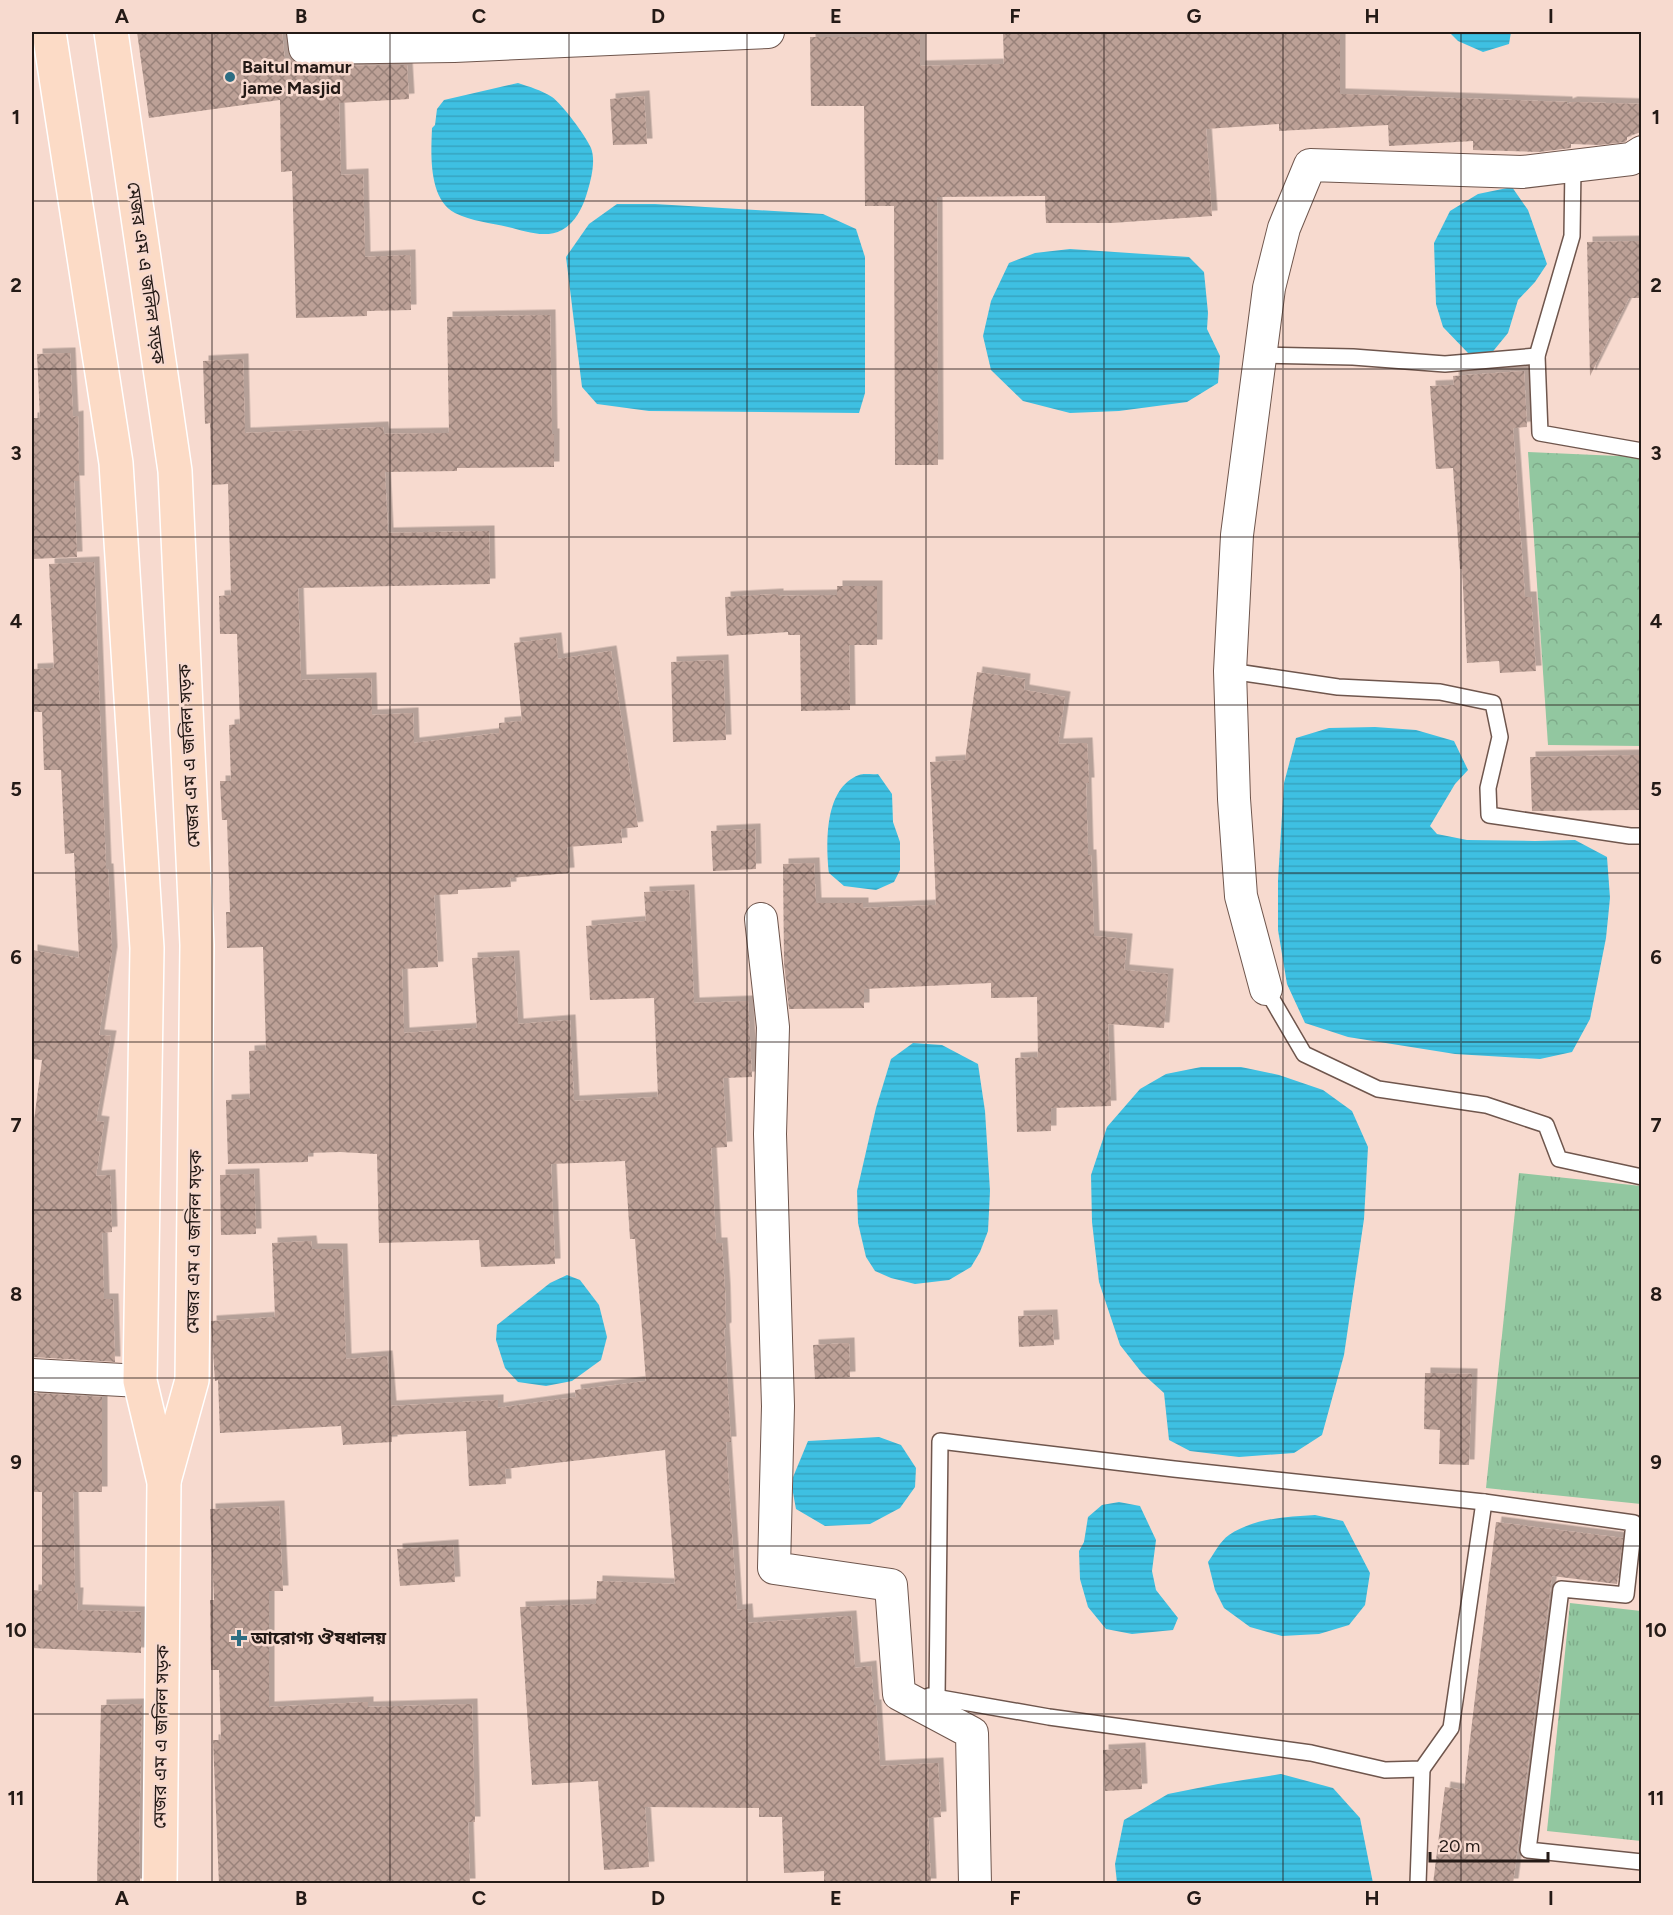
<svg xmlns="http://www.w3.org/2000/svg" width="1673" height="1915" font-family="Figtree,'Noto Sans Bengali',sans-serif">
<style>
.grass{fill:url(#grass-tufts)}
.park{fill:url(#park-crowns)}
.water{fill:url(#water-rules)}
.building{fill:url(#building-cross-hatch);filter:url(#shadow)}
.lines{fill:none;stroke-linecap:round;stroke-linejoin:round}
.service-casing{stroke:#6f564d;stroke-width:18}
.minor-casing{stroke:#6f564d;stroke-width:34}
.primary-casing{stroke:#fff;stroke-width:36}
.service{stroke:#fff;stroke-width:15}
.minor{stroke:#fff;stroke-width:32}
.primary{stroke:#fcdbc6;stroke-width:33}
.grid{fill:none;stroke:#241a16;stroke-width:1.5;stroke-opacity:0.55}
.poi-dot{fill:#2d6d82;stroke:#f7dacf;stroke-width:2}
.labels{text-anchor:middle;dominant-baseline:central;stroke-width:5;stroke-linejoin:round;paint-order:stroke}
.poi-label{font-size:18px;font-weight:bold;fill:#241a16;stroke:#f7dacf;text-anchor:start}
.street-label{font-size:18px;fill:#241a16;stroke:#f7dacf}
.neatline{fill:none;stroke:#241a16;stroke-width:2}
.grid-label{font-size:20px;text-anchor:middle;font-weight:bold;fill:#241a16}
</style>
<defs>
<pattern id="grass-tufts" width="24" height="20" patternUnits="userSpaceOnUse" patternTransform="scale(1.5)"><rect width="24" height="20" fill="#92c7a0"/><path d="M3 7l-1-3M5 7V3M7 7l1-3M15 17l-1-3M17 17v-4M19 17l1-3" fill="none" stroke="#7eaa89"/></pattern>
<pattern id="park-crowns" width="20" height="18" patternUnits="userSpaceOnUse" patternTransform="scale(1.5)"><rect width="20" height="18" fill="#92c7a0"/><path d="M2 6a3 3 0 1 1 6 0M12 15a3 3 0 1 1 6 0" fill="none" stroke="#7eaa89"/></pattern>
<pattern id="water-rules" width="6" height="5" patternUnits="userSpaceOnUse" patternTransform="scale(1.5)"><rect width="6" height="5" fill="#3ec0e2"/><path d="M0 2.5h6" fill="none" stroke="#36a4c1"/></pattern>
<pattern id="building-cross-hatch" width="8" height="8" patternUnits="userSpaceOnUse" patternTransform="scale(1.5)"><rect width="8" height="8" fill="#bda197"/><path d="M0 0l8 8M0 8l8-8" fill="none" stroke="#99827a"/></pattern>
<filter id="shadow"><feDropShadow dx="5.5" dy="-5.5" stdDeviation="0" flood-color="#0004"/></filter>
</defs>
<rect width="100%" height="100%" fill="#f7dacf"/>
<g class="grass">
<path d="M1519,1173L1641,1186V1504L1486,1488Z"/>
<path d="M1570,1603L1641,1611V1841L1547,1831Z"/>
</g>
<path class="park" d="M1528,452L1641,457V746L1548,745Z"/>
<g class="water">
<path d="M1449,32H1511L1509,44L1483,52L1458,41Z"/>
<path d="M518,83C530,87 541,90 552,97C562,104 586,136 591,148C596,161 591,180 587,193C583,207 575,223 562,230C545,239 525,231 508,227C491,223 471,221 455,213C428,199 431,153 432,128L435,125L437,109L444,100Z"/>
<path d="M1512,187L1528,210L1547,264L1535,282L1518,300L1508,333L1490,355L1468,353L1443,327L1436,304L1434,243L1450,211L1478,194Z"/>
<path d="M617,204H655L823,214L856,229L865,257V393L859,413L649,411L597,404L582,387L566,257L589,224Z"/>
<path d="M1070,249L1189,257L1204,272L1208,313L1207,329L1220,356L1218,383L1187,402L1119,411L1070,413L1023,401L991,370L983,336L991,301L1009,263L1035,253Z"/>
<path d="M1375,727L1416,730L1454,741L1468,770L1455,784L1430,826L1437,834L1467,840L1535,841L1575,840L1607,857L1610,898L1606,938L1590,1019L1572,1052L1540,1059L1455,1054L1348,1037L1305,1023L1287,984L1278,930V880L1284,783L1296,738L1329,728Z"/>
<path d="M878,774L892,794L893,822L900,842V870L894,882L876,890L844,886L829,873C826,843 824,788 859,775C864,773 872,775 878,774Z"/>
<path d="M913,1043L942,1045L978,1064L985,1111L990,1191L988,1231L980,1252L971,1267L949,1280L915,1284L891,1278L875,1271L866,1257L858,1223L857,1191L876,1108L891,1059Z"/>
<path d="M1201,1067H1241L1279,1075L1323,1090L1352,1111L1368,1147L1364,1219L1344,1355L1322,1435L1294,1453L1239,1457L1190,1451L1169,1440L1164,1393L1142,1373L1120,1345L1099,1282L1092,1222L1091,1175L1107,1127L1140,1089L1166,1074Z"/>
<path d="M567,1275L580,1280L599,1305L607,1337L601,1360L572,1381L546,1386L518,1382L505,1368L496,1340L497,1325L550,1283Z"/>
<path d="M879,1437L901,1445L916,1468L915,1487L900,1508L870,1524L825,1526L796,1509L791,1482L808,1441Z"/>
<path d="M1119,1502L1140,1506L1156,1540L1152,1571L1156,1590L1178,1618L1173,1630L1132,1634L1106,1629L1088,1607L1080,1579L1079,1551L1084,1542L1088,1517L1102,1505Z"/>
<path d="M1315,1515L1343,1521L1370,1573L1365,1605L1349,1625L1319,1634L1282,1636L1250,1627L1224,1608L1215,1590L1208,1562C1214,1554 1220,1541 1229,1535C1254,1518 1286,1517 1315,1515Z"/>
<path d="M1281,1774L1333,1788L1360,1818L1373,1883H1117L1115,1864L1124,1820L1168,1794L1218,1784Z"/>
</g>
<g class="building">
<path d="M137,32H282L285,61L292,60L297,64L305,66L407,65L409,99L339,103L341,175L363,174L365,257L410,255L411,310L367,311V316L296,318L292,171L281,172L280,100L149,118Z"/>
<path d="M920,32V66L1004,64L1003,33L1050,32H1340V94L1567,102V104L1572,102L1641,104V132L1627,137V140L1625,142L1600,145L1571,144V148L1539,152L1473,150V141L1389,146L1388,125L1279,131V124L1206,129L1212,216L1112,223H1046L1045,196L937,197L938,465H895L894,206H865L864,106H811L810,37H871V33Z"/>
<path d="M644,96L647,144L613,145L610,99Z"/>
<path d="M1641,241V298H1629L1590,376L1587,242Z"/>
<path d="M550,315L552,434H554V467L457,468V471L385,472L388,533L489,531L490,584L298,588L301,680L371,678L372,715L413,713L414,743L499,733V723L522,721L514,643L556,638L558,659L611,651L638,827L621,829L622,843L567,847L569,873L510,878L511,887L458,890V894L434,895L438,967L402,969L404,1033L477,1028L472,958L514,956L518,1024L570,1020L574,1101L658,1097L654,998L590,1000L586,926L646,921L644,892L689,890L694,1003L748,1001L752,1077L723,1078L727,1147L711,1148L716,1243H722L725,1290L726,1328L724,1329L731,1442H726L737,1610L747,1609L748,1623L851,1616L855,1668L871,1666L874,1705H876L880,1766L938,1763L941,1817L928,1818L931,1884H824V1871L784,1873L782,1817H759V1808L645,1807L649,1867L604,1870L598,1781L532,1785L520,1607L596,1604L597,1581L675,1584L665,1450L505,1469L506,1484L469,1486L466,1431L392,1435V1442L343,1445L341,1426L220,1433L218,1380L215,1381L211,1321L275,1317L272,1243L311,1241L312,1249H342L346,1359L387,1356L391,1406L498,1400V1408L576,1397L575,1390L646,1381L635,1239H630L625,1161L551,1164L555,1264L481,1267L479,1240L379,1243L377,1154L340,1152L308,1153V1162L228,1164L226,1100L250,1099L249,1051L266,1050L263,947L227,948L226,912H230L227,820H222L220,781H231L229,725L240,724L237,634H220L219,596L231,595L228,484L212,485L210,423L205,424L203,361L243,359L245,433L383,427L384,434L449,433L447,317Z"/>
<path d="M70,353L73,417L78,416L79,481H74L77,557L32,559V418H40L37,354Z"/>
<path d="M1524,371L1527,427L1513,428L1525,597H1531L1536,671L1500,673L1499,661L1467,663L1462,569H1460L1453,468L1436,469L1430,386L1454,385L1453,376Z"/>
<path d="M94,562L106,869H108L112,952L99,1035L111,1036L96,1121L104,1122L96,1176L110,1175L112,1232L102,1233L104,1299H113L115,1362L32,1357V1135L42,1060L32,1059V950L79,958L74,853L65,854L61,770H44L42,712H32V669L54,668L49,564Z"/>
<path d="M837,586H877V645H849L850,710L801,711L800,635H788V632L727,636L725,597L778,594V596L837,595Z"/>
<path d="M723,660L726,740L673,742L671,662Z"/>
<path d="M977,672L1025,679L1024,690L1065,697L1058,744L1087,743L1089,783H1086L1088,855H1091L1094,936L1127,939L1124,970L1168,974L1164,1028L1108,1024L1111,1106L1051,1108V1131L1017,1132L1015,1058L1038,1057L1037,997L991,998V983L864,989V1008L789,1009L784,963L783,864L814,863L816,903H863V908L936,905L930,762L965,760Z"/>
<path d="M1641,755V810L1532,811L1530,757Z"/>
<path d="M755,829L756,869L713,871L711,831Z"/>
<path d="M254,1174L256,1234L221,1235L220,1175Z"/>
<path d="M1052,1315L1054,1345L1019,1347L1018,1316Z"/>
<path d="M849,1343L850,1377L815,1379L813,1345Z"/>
<path d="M1425,1373L1472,1374L1469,1465L1439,1464L1440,1430L1424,1429Z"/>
<path d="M32,1393L102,1397V1492H73L75,1593H78L77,1610L141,1612V1653L32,1648L33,1590L42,1591V1492H32Z"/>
<path d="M279,1506L283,1591H269V1707L368,1702V1707L472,1704L475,1822H468L470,1884H219L213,1740H221L219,1670H211L210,1600H214L210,1509Z"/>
<path d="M1496,1522L1623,1538L1617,1584L1552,1576L1513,1884H1433L1445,1787L1464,1790Z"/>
<path d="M453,1545L455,1582L400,1586L397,1549Z"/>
<path d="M142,1704L139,1838L140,1884H97L101,1705Z"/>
<path d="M1140,1748L1142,1789L1105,1791L1103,1750Z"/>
</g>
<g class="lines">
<g class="service-casing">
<g id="service">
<path d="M1573,166L1572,236L1537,356L1540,433L1642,451"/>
<path d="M1261,355L1353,357L1445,364L1537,356"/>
<path d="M1230,671L1338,687L1440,692L1493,703L1500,737L1488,788L1489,815L1630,836H1642"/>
<path d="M1266,989L1304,1054L1378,1089L1486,1105L1546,1125L1559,1159L1642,1177"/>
<path d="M929,1696L1049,1717L1311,1753L1385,1770L1422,1769L1451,1728L1484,1502"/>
<path d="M937,1697L940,1441L1174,1469L1484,1502L1634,1523L1626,1595L1561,1589L1528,1850L1642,1862"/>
<path d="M1418,1884L1422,1769"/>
</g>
</g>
<g class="minor-casing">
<g id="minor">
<path d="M303,32L305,48L454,46L768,32"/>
<path d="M761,919L773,1027L770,1134L778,1406L774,1568L891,1585L899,1694L972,1733L975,1884"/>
<path d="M1266,989L1241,896L1234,799L1230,671L1237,535L1269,288L1284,228L1310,165L1522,172L1631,159L1642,152"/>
<path d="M32,1375L140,1381"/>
</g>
</g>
<g class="primary-casing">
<g id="primary">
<path d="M49,32L116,463L147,948L140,1381L164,1482L160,1884"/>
<path d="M111,32L175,471L197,945L192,1380L164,1481"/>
</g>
</g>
<use href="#service" class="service"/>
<use href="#minor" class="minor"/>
<use href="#primary" class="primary"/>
</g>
<path class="grid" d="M212,32V1884M390,32V1884M569,32V1884M747,32V1884M926,32V1884M1104,32V1884M1283,32V1884M1461,32V1884M32,201H1642M32,369H1642M32,537H1642M32,705H1642M32,873H1642M32,1042H1642M32,1210H1642M32,1378H1642M32,1546H1642M32,1714H1642"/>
<g class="poi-dot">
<circle cx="230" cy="77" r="6"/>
<path d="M236 1629h6v6h6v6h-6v6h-6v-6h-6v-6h6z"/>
</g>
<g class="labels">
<g class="poi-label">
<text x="242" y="67">Baitul mamur<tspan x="242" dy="21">jame Masjid</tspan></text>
<text x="251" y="1638">আরোগ্য ঔষধালয়</text>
</g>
<g class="street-label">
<text transform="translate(146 273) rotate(82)">মেজর এম এ জলিল সড়ক</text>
<text transform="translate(189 756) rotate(-93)">মেজর এম এ জলিল সড়ক</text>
<text transform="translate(194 1242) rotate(-89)">মেজর এম এ জলিল সড়ক</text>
<text transform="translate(161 1737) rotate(-89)">মেজর এম এ জলিল সড়ক</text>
</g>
</g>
<rect width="1673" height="1915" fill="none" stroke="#f7dacf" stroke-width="66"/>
<path d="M1430 1852v9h118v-9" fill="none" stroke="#241a16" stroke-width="3"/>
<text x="1439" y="1852" font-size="18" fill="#241a16" stroke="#f7dacf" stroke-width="4.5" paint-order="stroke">20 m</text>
<rect x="33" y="33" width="1607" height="1849" class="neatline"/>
<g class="grid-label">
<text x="122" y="23">A</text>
<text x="301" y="23">B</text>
<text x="479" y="23">C</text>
<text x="658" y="23">D</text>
<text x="836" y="23">E</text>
<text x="1015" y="23">F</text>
<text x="1194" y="23">G</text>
<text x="1372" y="23">H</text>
<text x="1551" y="23">I</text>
<text x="16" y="124">1</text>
<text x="1656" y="124">1</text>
<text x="16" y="292">2</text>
<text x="1656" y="292">2</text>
<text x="16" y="460">3</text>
<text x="1656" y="460">3</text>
<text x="16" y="628">4</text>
<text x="1656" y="628">4</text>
<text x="16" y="796">5</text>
<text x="1656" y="796">5</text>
<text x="16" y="964">6</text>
<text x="1656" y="964">6</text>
<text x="16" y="1132">7</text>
<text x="1656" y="1132">7</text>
<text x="16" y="1301">8</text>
<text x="1656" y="1301">8</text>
<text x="16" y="1469">9</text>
<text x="1656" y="1469">9</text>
<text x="16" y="1637">10</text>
<text x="1656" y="1637">10</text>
<text x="16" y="1805">11</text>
<text x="1656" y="1805">11</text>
<text x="122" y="1905">A</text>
<text x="301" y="1905">B</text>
<text x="479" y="1905">C</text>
<text x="658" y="1905">D</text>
<text x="836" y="1905">E</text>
<text x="1015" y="1905">F</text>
<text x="1194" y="1905">G</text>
<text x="1372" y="1905">H</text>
<text x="1551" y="1905">I</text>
</g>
</svg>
